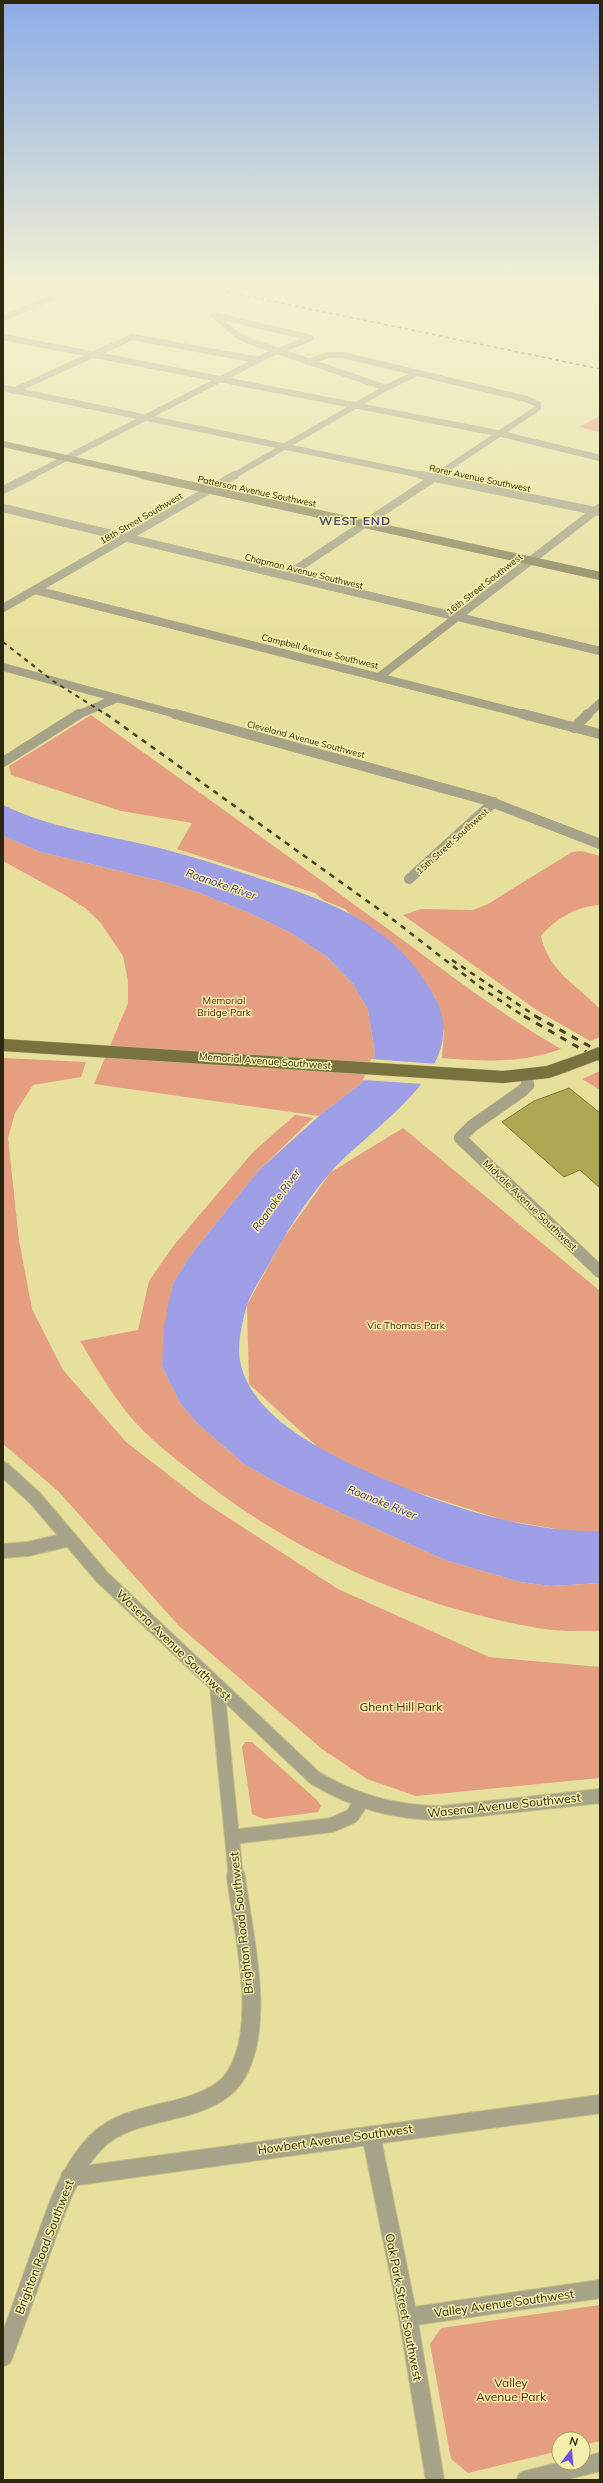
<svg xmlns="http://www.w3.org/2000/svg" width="603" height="2483" font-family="Mulish,sans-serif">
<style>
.green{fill:#e59e80}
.water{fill:#9f9fe7}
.pier{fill:#e7e09d}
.building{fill:#b0a755;stroke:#7f7938}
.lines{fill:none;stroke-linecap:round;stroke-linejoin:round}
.minor-far5-casing{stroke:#c5bf83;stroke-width:6}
.minor-far4-casing{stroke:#c5bf83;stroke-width:8}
.minor-far3-casing{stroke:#c5bf83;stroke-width:10}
.minor-far2-casing{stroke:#c5bf83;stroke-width:13}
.minor-far1-casing{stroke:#c5bf83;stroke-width:16}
.minor-casing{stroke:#c5bf83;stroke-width:20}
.secondary-far1-casing{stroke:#c5bf83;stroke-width:6}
.secondary-casing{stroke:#c5bf83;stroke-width:8}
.primary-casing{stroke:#c5bf83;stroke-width:13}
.minor-far5{stroke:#a6a388;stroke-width:6}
.minor-far4{stroke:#a6a388;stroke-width:8}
.minor-far3{stroke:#a6a388;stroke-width:10}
.minor-far2{stroke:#a6a388;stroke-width:12}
.minor-far1{stroke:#a6a388;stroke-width:14}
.minor{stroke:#a6a388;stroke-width:18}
.secondary-far1{stroke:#8b875e;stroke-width:6}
.secondary{stroke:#8b875e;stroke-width:8}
.primary{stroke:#78733e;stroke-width:12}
.rail-far3{stroke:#464222;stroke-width:1.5;stroke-dasharray:3.5 3.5;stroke-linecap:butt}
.rail-far2{stroke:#464222;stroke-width:2;stroke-dasharray:4.5 4.5;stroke-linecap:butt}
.rail-far1{stroke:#464222;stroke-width:2.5;stroke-dasharray:5.5 5.5;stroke-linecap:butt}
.rail{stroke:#464222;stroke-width:3;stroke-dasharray:7 7;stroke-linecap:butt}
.primary-bridge-casing{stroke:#c5bf83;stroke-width:13;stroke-linecap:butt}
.primary-bridge{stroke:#78733e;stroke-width:12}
.labels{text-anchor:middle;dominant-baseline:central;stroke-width:3;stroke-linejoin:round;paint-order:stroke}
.far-street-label{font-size:9px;fill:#2b280d;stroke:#f4eeaa}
.park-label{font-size:10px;fill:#4c1b04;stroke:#f4eeaa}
.street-label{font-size:10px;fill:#2b280d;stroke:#f4eeaa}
.water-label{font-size:11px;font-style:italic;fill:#3e3488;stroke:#f4eeaa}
.far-district-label{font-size:12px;font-weight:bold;letter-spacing:1px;fill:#4a4785;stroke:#f4eeaa}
.near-street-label{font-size:12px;fill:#2b280d;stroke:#f4eeaa}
.near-park-label{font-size:12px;fill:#4c1b04;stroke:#f4eeaa}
</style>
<rect width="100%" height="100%" fill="#e7e09d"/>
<g class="green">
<path d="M600,416V432L579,427Z"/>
<path d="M91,715C182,780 273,845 363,911C429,958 491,1009 561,1049C520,1064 485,1061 442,1058L444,1032L435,997L345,909L323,900L315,893L177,849L192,823L121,811L11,775L9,766Z"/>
<path d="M3,836L41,852L161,881L200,893L254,915L291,933L326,956L353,984L368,1010L375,1054L364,1081L319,1116L94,1084L128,1003V981L123,956L100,922L85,908L63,894L3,861Z"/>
<path d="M581,851L600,856V905C577,906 555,919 541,936C549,972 576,984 600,1009V1037L590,1041L538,1011L403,915L421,909L473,910L488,904L572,852Z"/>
<path d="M3,1058L86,1062L81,1077L33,1085L15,1113L8,1138L19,1240L32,1309L63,1370L126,1442L201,1500L338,1589L489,1657L600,1667V1778L416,1796L367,1779L322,1749L179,1626L58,1491L3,1444Z"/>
<path d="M600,1071V1090L582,1079Z"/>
<path d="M295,1115L313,1118L258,1171L190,1256L173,1283L162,1366L180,1403L197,1423L244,1464L286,1488L445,1560L520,1582L551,1586L600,1583V1631C580,1631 558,1632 538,1628C415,1607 295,1554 197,1476C173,1457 148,1438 128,1414C110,1391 95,1366 80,1341L138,1330L149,1281L174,1245L253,1152Z"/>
<path d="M403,1128L600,1291V1531L575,1532L503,1520L394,1485L322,1451L249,1384L247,1305L283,1239L331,1172Z"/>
<path d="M245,1742H252L317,1800L321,1806L318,1812L264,1819L252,1814L242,1747Z"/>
<path d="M600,2305V2441L583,2445V2439H559V2451L468,2473L451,2459L430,2344L441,2328Z"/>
</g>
<path class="water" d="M3,805C50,828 101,834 151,846C189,855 225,867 261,879C333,903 395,924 434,996C475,1069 371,1126 331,1172C306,1200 285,1234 268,1266C260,1280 250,1294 246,1308C242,1324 237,1345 240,1361C250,1413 313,1446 355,1466C427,1500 520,1533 600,1531V1583L551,1586L520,1582L445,1560L286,1488L244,1464L197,1423L180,1403L162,1366L164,1326L173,1283L190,1256L258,1171L319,1116L364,1081L375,1054L368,1010L353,984L326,956L291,933L254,915L200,893L161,881L41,852L3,836Z"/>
<path class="pier" d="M371,1059L438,1064L424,1084L363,1080Z"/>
<path class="building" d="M569,1088L600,1113V1188L580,1170L564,1177L502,1122L534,1101Z"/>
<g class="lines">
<g class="minor-far5-casing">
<g id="minor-far5">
<path d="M216,317L237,335L249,341L386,388"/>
<path d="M3,318L51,298"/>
<path d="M3,337L502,434L600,458"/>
<path d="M308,362L328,355H343L526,399L538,404V408L436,476"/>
<path d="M3,388L426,476"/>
<path d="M13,391L132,337L258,360"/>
<path d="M31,476L268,355L311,338L214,315"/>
<path d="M233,476L386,388L415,374"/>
</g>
</g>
<g class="minor-far4-casing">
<g id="minor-far4">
<path d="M421,475L600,512"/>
<path d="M3,490L33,475"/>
<path d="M3,508L600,651"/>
<path d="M286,576L438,475"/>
<path d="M35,590L527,715"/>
<path d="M3,608L235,475"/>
<path d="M3,667L179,715"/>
<path d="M379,677L599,508"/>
<path d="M78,715L117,698"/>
<path d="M587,715L600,703"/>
</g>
</g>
<g class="minor-far3-casing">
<g id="minor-far3">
<path d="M175,714L486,800L600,844"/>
<path d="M523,714L600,734"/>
<path d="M574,728L588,714"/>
<path d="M3,762L79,714"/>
<path d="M409,879L494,802"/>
</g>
</g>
<g class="minor-far2-casing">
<path id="minor-far2" d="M526,1075L528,1085L522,1091L472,1126L460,1138L600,1272"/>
</g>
<g class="minor-far1-casing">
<g id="minor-far1">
<path d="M3,1469L35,1498L102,1577L315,1778C356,1802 395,1813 443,1813L600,1796"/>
<path d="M3,1551L28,1549L70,1539"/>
<path d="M217,1686L236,1878"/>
<path d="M232,1837L332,1825L352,1816L361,1802"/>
</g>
</g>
<g class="minor-casing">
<g id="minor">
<path d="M371,2135L408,2317L435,2480"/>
<path d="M70,2177L600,2104"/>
<path d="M408,2317L600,2289"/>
<path d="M3,2357C16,2322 29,2287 41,2252C55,2214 67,2172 96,2142C120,2118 157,2115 188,2106C204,2101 224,2093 234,2078C268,2028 243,1934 236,1877"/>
<path d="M526,2480L600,2462"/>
</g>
</g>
<g class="secondary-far1-casing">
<path id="secondary-far1" d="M3,444L147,476"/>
</g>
<g class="secondary-casing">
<path id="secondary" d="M143,475L600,576"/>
</g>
<g class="primary-casing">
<path id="primary" d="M3,1045L503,1077L548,1072L568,1065"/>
</g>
<use href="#minor-far5" class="minor-far5"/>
<use href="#minor-far4" class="minor-far4"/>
<use href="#minor-far3" class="minor-far3"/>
<use href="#minor-far2" class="minor-far2"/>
<use href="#minor-far1" class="minor-far1"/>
<use href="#minor" class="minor"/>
<use href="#secondary-far1" class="secondary-far1"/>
<use href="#secondary" class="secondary"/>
<use href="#primary" class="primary"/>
<path class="rail-far3" d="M199,286L600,369"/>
<path class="rail-far2" d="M3,642L53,681L107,715"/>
<g class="rail-far1">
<path d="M106,714L391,918L480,987L525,1017"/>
<path d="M452,960L537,1017"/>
</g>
<g class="rail">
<path d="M524,1016L600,1060"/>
<path d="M535,1016L600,1052"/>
</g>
<g class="primary-bridge-casing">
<path id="primary-bridge" d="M568,1065L600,1053"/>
</g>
<use href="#primary-bridge" class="primary-bridge"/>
</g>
<linearGradient id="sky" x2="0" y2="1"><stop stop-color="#8bace8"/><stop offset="0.45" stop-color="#f4f1d3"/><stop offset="1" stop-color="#f4f1d3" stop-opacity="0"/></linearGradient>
<rect width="603" height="633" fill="url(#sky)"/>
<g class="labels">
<g class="far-street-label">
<text transform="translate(480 478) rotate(12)">Rorer Avenue Southwest</text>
<text transform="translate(257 491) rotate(12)">Patterson Avenue Southwest</text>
<text transform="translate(141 518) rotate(-30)">18th Street Southwest</text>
<text transform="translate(304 571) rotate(14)">Chapman Avenue Southwest</text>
<text transform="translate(484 584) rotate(-38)">16th Street Southwest</text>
<text transform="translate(320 651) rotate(14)">Campbell Avenue Southwest</text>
<text transform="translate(306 739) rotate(15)">Cleveland Avenue Southwest</text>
<text transform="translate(452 841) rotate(-42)">15th Street Southwest</text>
</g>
<g class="park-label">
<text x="224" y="1000">Memorial<tspan x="224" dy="12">Bridge Park</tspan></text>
<text x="406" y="1325">Vic Thomas Park</text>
</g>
<g class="street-label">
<text transform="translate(265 1061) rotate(4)">Memorial Avenue Southwest</text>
<text transform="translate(530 1205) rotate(44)">Midvale Avenue Southwest</text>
</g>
<g class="water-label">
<text transform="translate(221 884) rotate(19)">Roanoke River</text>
<text transform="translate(276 1200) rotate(-54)">Roanoke River</text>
<text transform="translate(382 1502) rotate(22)">Roanoke River</text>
</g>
<g class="far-district-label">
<text x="355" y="520">WEST END</text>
</g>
<g class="near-street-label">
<text transform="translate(174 1645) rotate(44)">Wasena Avenue Southwest</text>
<text transform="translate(504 1805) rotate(-6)">Wasena Avenue Southwest</text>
<text transform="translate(241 1923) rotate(-96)">Brighton Road Southwest</text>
<text transform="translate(335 2139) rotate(-8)">Howbert Avenue Southwest</text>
<text transform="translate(44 2247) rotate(-69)">Brighton Road Southwest</text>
<text transform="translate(504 2303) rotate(-8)">Valley Avenue Southwest</text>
<text transform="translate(404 2307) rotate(79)">Oak Park Street Southwest</text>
</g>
<g class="near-park-label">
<text x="401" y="1706">Ghent Hill Park</text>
<text x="511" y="2382">Valley<tspan x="511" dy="14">Avenue Park</tspan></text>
</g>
</g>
<rect width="603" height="2483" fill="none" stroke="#2b280d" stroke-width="8"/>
<g transform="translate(571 2451) rotate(16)"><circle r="19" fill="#f4eeaa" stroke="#a49f6b"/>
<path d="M0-3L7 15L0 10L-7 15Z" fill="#675ad3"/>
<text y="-6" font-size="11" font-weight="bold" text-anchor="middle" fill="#2b280d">N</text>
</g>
</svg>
